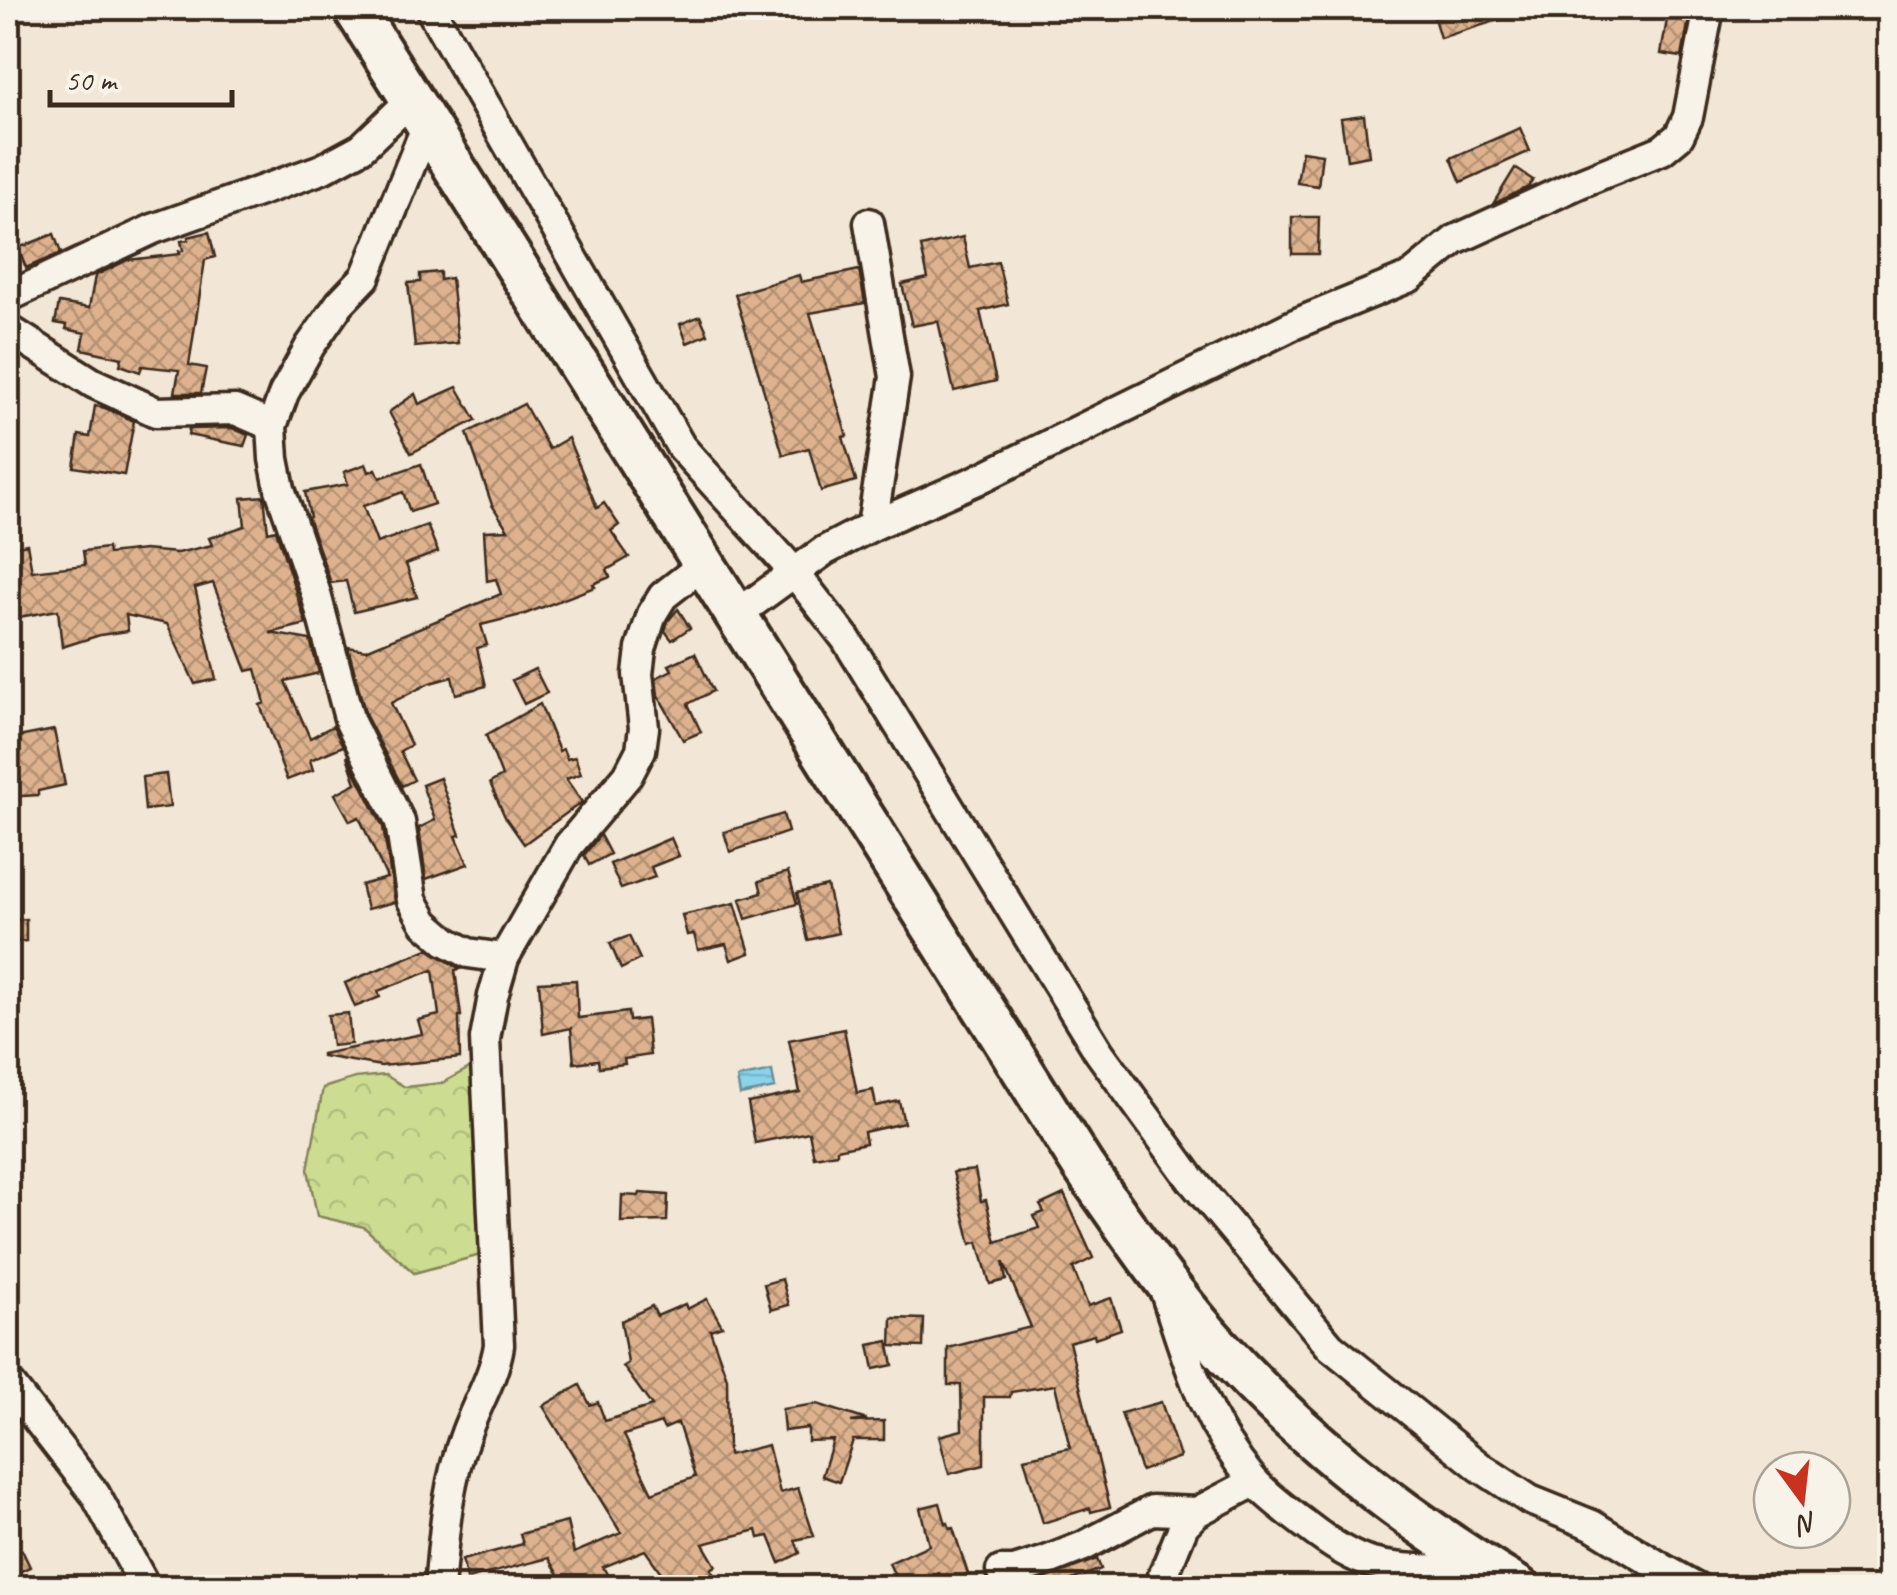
<svg xmlns="http://www.w3.org/2000/svg" width="1897" height="1595" font-family="Caveat,sans-serif">
<style>
.forest{fill:url(#forest-crowns);stroke:#848458;stroke-width:2.5}
.water{fill:url(#water-rules);stroke:#6a8f99;stroke-width:2.5}
.building{fill:url(#building-cross-hatch);stroke:#3b2a1e;stroke-width:2.5;fill-rule:evenodd}
.lines{fill:none;stroke-linecap:round;stroke-linejoin:round}
.minor-casing{stroke:#3b2a1e;stroke-width:35}
.secondary-casing{stroke:#3b2a1e;stroke-width:48}
.minor{stroke:#f7f3e8;stroke-width:28}
.secondary{stroke:#f7f3e8;stroke-width:40}
</style>
<defs>
<pattern id="forest-crowns" width="20" height="18" patternUnits="userSpaceOnUse" patternTransform="scale(2.5)"><rect width="20" height="18" fill="#ccdd92"/><path d="M2 6a3 3 0 1 1 6 0M12 15a3 3 0 1 1 6 0" fill="none" stroke="#b0be7d"/></pattern>
<pattern id="water-rules" width="6" height="5" patternUnits="userSpaceOnUse" patternTransform="scale(2.5)"><rect width="6" height="5" fill="#8ad3eb"/><path d="M0 2.5h6" fill="none" stroke="#78b5c9"/></pattern>
<pattern id="building-cross-hatch" width="8" height="8" patternUnits="userSpaceOnUse" patternTransform="scale(2.5)"><rect width="8" height="8" fill="#deb28e"/><path d="M0 0l8 8M0 8l8-8" fill="none" stroke="#b59173"/></pattern>
</defs>
<rect width="100%" height="100%" fill="#f2e6d6"/>
<filter id="ink" filterUnits="userSpaceOnUse"><feTurbulence type="fractalNoise" baseFrequency=".01" numOctaves="2"/><feDisplacementMap in="SourceGraphic" scale="20" xChannelSelector="R" yChannelSelector="G"/><feConvolveMatrix kernelMatrix="1 2 1 2 8 2 1 2 1" color-interpolation-filters="sRGB"/></filter>
<g filter="url(#ink)">
<path class="forest" d="M482,1061L488,1253L414,1273L364,1227L317,1216L308,1169L323,1088L355,1078L385,1075L405,1087L442,1083Z"/>
<path class="water" d="M772,1071L775,1088L740,1095L737,1078Z"/>
<g class="building">
<path d="M1431,8H1525V12L1440,38Z"/>
<path d="M1669,8H1691L1682,57L1661,54Z"/>
<path d="M1364,115L1369,156L1347,160L1341,118Z"/>
<path d="M1520,128L1530,151L1461,182L1451,158Z"/>
<path d="M1302,151L1322,154L1318,186L1297,183Z"/>
<path d="M1515,168L1533,180L1528,187L1493,204Z"/>
<path d="M1292,217H1319L1318,254H1292Z"/>
<path d="M209,232L215,257L205,260L189,365L206,368L201,393H175L179,370L142,366L140,372L120,365L122,358L82,349L85,333L66,329L67,325L55,323L59,303L89,308L95,276L128,260L180,254L179,251L183,250L181,241L188,240V237Z"/>
<path d="M54,234L61,253L26,268L18,248Z"/>
<path d="M963,237L970,268L998,262L1008,304L980,311L996,381L954,391L938,321L912,326L902,284L928,278L921,247Z"/>
<path d="M859,270L865,303L810,313L847,436L843,437L856,481L821,491L809,448L783,455L735,294L799,275L801,282Z"/>
<path d="M440,272V280L451,278L458,343L415,347L408,283L420,282V274Z"/>
<path d="M700,316L708,334L687,343L680,324Z"/>
<path d="M457,387L476,420L411,453L389,412L415,394L419,404Z"/>
<path d="M524,404L549,449L568,438L597,508L604,503L619,525L611,531L629,557L607,570L610,577L593,584L595,587L525,614L481,625L487,645L477,648L486,686L456,694L452,677L430,683L391,703L411,745L400,751L414,780L402,786L366,716L348,647L366,650L501,594L496,579L487,581L484,531L508,530L492,505L467,433Z"/>
<path d="M95,406L105,408L134,421L124,475L74,467L79,435L90,437Z"/>
<path d="M232,428L248,435L244,446L188,435L189,429Z"/>
<path d="M366,464L369,472L376,469L380,478L421,464L434,504L410,512L403,492L363,506L377,543L427,525L438,552L406,564L417,597L354,612L346,581L331,583L308,518L310,517L305,492L348,484L344,472Z"/>
<path d="M264,496L268,532L276,530L306,624L270,633L310,640L319,673L285,681L310,738L333,726L343,746L310,760L313,770L287,780L277,754H279L260,705L265,703L256,669L247,671L213,583L195,588L216,679L195,684L167,624L126,615L128,631L100,635L62,647L58,610L8,619V548L27,544L32,571L85,565L83,551L107,548L108,554L144,550L177,553L212,545L209,538L245,526L242,498Z"/>
<path d="M678,609L690,628L672,640L665,631L668,621Z"/>
<path d="M695,653L713,691L688,704L701,732L683,740L658,695L656,678L672,670L669,665Z"/>
<path d="M535,669L547,693L524,704L512,680Z"/>
<path d="M540,704L559,751L563,749L567,759L575,757L581,774L566,779L582,802L524,844L505,817L490,783L502,776L486,735Z"/>
<path d="M54,730L65,785L38,791V795L8,797V739Z"/>
<path d="M347,756L383,827L395,902L367,909L361,885L387,878L359,817L350,821L335,794L356,783Z"/>
<path d="M166,774L170,807L145,810L142,777Z"/>
<path d="M440,778L460,835L456,836L468,864L426,879L419,828L435,820L422,785Z"/>
<path d="M783,814L788,832L730,852L724,832Z"/>
<path d="M600,835L610,854L589,865L584,855Z"/>
<path d="M671,838L679,856L651,867L655,877L621,889L610,864Z"/>
<path d="M788,872L797,904L746,919L740,899L762,893L759,881Z"/>
<path d="M827,886L838,933L808,940L797,893Z"/>
<path d="M735,903L750,953L731,960L726,944L698,950L694,934L687,935L682,915Z"/>
<path d="M26,919V941L8,942V920Z"/>
<path d="M629,936L640,959L621,969L610,943Z"/>
<path d="M428,949L460,969L455,970L461,1016H459L460,1058L381,1066L322,1056V1054L422,1034L418,1020L439,1015L433,970L378,991L380,997L355,1007L345,983Z"/>
<path d="M576,980L578,1018L628,1012L629,1021L646,1019L650,1055L624,1059L625,1064L599,1067L598,1060L574,1063L571,1028L543,1034L539,982Z"/>
<path d="M348,1013L351,1044L332,1046L328,1015Z"/>
<path d="M844,1029L857,1093L873,1090L876,1106L899,1101L904,1123L864,1132L866,1143L837,1149V1153L814,1157L809,1132L755,1143L748,1103L800,1092L789,1040Z"/>
<path d="M975,1170L981,1201L986,1200L996,1242L1039,1228L1034,1216L1044,1212L1040,1205L1064,1194L1093,1258L1073,1268L1088,1306L1111,1298L1121,1329L1095,1338L1094,1335L1069,1342L1110,1507L1091,1512L1090,1508L1043,1523L1024,1458L1070,1448L1055,1385L1011,1392L1010,1397H984V1465L949,1474L939,1436L962,1430L961,1385H948V1348L1031,1327L1003,1261L1006,1280L990,1284L978,1242L971,1244L953,1172Z"/>
<path d="M640,1193L668,1195L667,1221L621,1222L622,1195L639,1196Z"/>
<path d="M782,1279L789,1305L771,1310L764,1284Z"/>
<path d="M707,1299L722,1326L710,1330L727,1378L728,1455L768,1445L780,1493L798,1488L814,1536L795,1540L800,1553L780,1563L769,1536L759,1538L757,1530L703,1544L716,1566L711,1569L718,1581L707,1588H672L645,1550L603,1567L616,1588H567L549,1558L467,1579L462,1560L523,1544L520,1534L567,1522L574,1553L621,1533L543,1406L580,1385L590,1405L598,1402L605,1421L652,1406L623,1366L628,1363L621,1321L652,1306L657,1316L685,1304L687,1309ZM661,1423L664,1429L678,1423L695,1477L652,1493L624,1435Z"/>
<path d="M892,1318L924,1319L923,1347L891,1346Z"/>
<path d="M888,1341L893,1365L874,1369L869,1345Z"/>
<path d="M1161,1402L1180,1457L1141,1471L1121,1413Z"/>
<path d="M817,1404L867,1420L851,1422L884,1421V1440H853L839,1482L822,1476L833,1440L808,1441V1428L784,1431L782,1409Z"/>
<path d="M940,1503L946,1524L948,1523L950,1529L953,1528L968,1574L965,1575V1579L944,1586L939,1573L916,1584L914,1579L899,1585L889,1563L929,1545L920,1508Z"/>
<path d="M22,1550L30,1567L8,1577V1557Z"/>
<path d="M1097,1559L1101,1569L1051,1588H1020Z"/>
</g>
<g class="lines">
<g class="minor-casing">
<g id="minor">
<path d="M430,8L681,447L794,572L846,639L1099,1052L1191,1179L1330,1346L1480,1467L1530,1500L1592,1525L1662,1568L1698,1588"/>
<path d="M427,125L365,277L340,303L310,346L284,393L272,426L274,459L280,489L316,594L350,722L400,822L412,900L425,923L446,941L468,953L504,958"/>
<path d="M869,223L895,377L872,526"/>
<path d="M8,297L153,229L322,169L361,148L411,100"/>
<path d="M8,329L93,383L156,412L235,410L272,426"/>
<path d="M736,615L824,551L872,526L977,480L1295,324L1410,277L1455,240L1580,183L1662,150L1679,136L1688,117L1709,8"/>
<path d="M1166,1295C1189,1365 1204,1422 1253,1480C1268,1497 1288,1511 1306,1525C1324,1539 1349,1557 1372,1563C1409,1572 1448,1569 1486,1569"/>
<path d="M8,1382L95,1494L146,1588"/>
<path d="M1001,1571H1014L1046,1561L1084,1546L1152,1510L1197,1512"/>
<path d="M439,1588C444,1535 447,1483 466,1433C477,1403 494,1377 499,1345L485,1039L493,996L504,958L569,845L628,775L641,750L644,728L638,674L641,649L652,614L663,596L704,564"/>
<path d="M1158,1588L1184,1525L1197,1512L1254,1482"/>
</g>
</g>
<g class="secondary-casing">
<path id="secondary" d="M354,8L1083,1166C1124,1225 1164,1284 1211,1338C1299,1438 1404,1519 1519,1588"/>
</g>
<use href="#minor" class="minor"/>
<use href="#secondary" class="secondary"/>
</g>
</g>
<rect width="1897" height="1595" fill="none" stroke="#f7f3e8" stroke-width="40"/>
<rect x="20" y="20" width="1857" height="1555" fill="none" stroke="#3b2a1e" stroke-width="4" filter="url(#ink)"/>
<g transform="translate(1802 1500) rotate(165)"><circle r="48" fill="#f7f3e8" stroke="#aca397" stroke-width="2.5"/>
<path d="M0-8L18 38L0 25L-18 38Z" fill="#c8321e"/>
<text y="-15" font-size="28" font-weight="bold" text-anchor="middle" fill="#3b2a1e">N</text>
</g>
<path d="M50 90v15h182v-15" fill="none" stroke="#3b2a1e" stroke-width="5"/>
<text x="65" y="90" font-size="30" fill="#3b2a1e" stroke="#f7f3e8" stroke-width="8" paint-order="stroke">50 m</text>
</svg>
